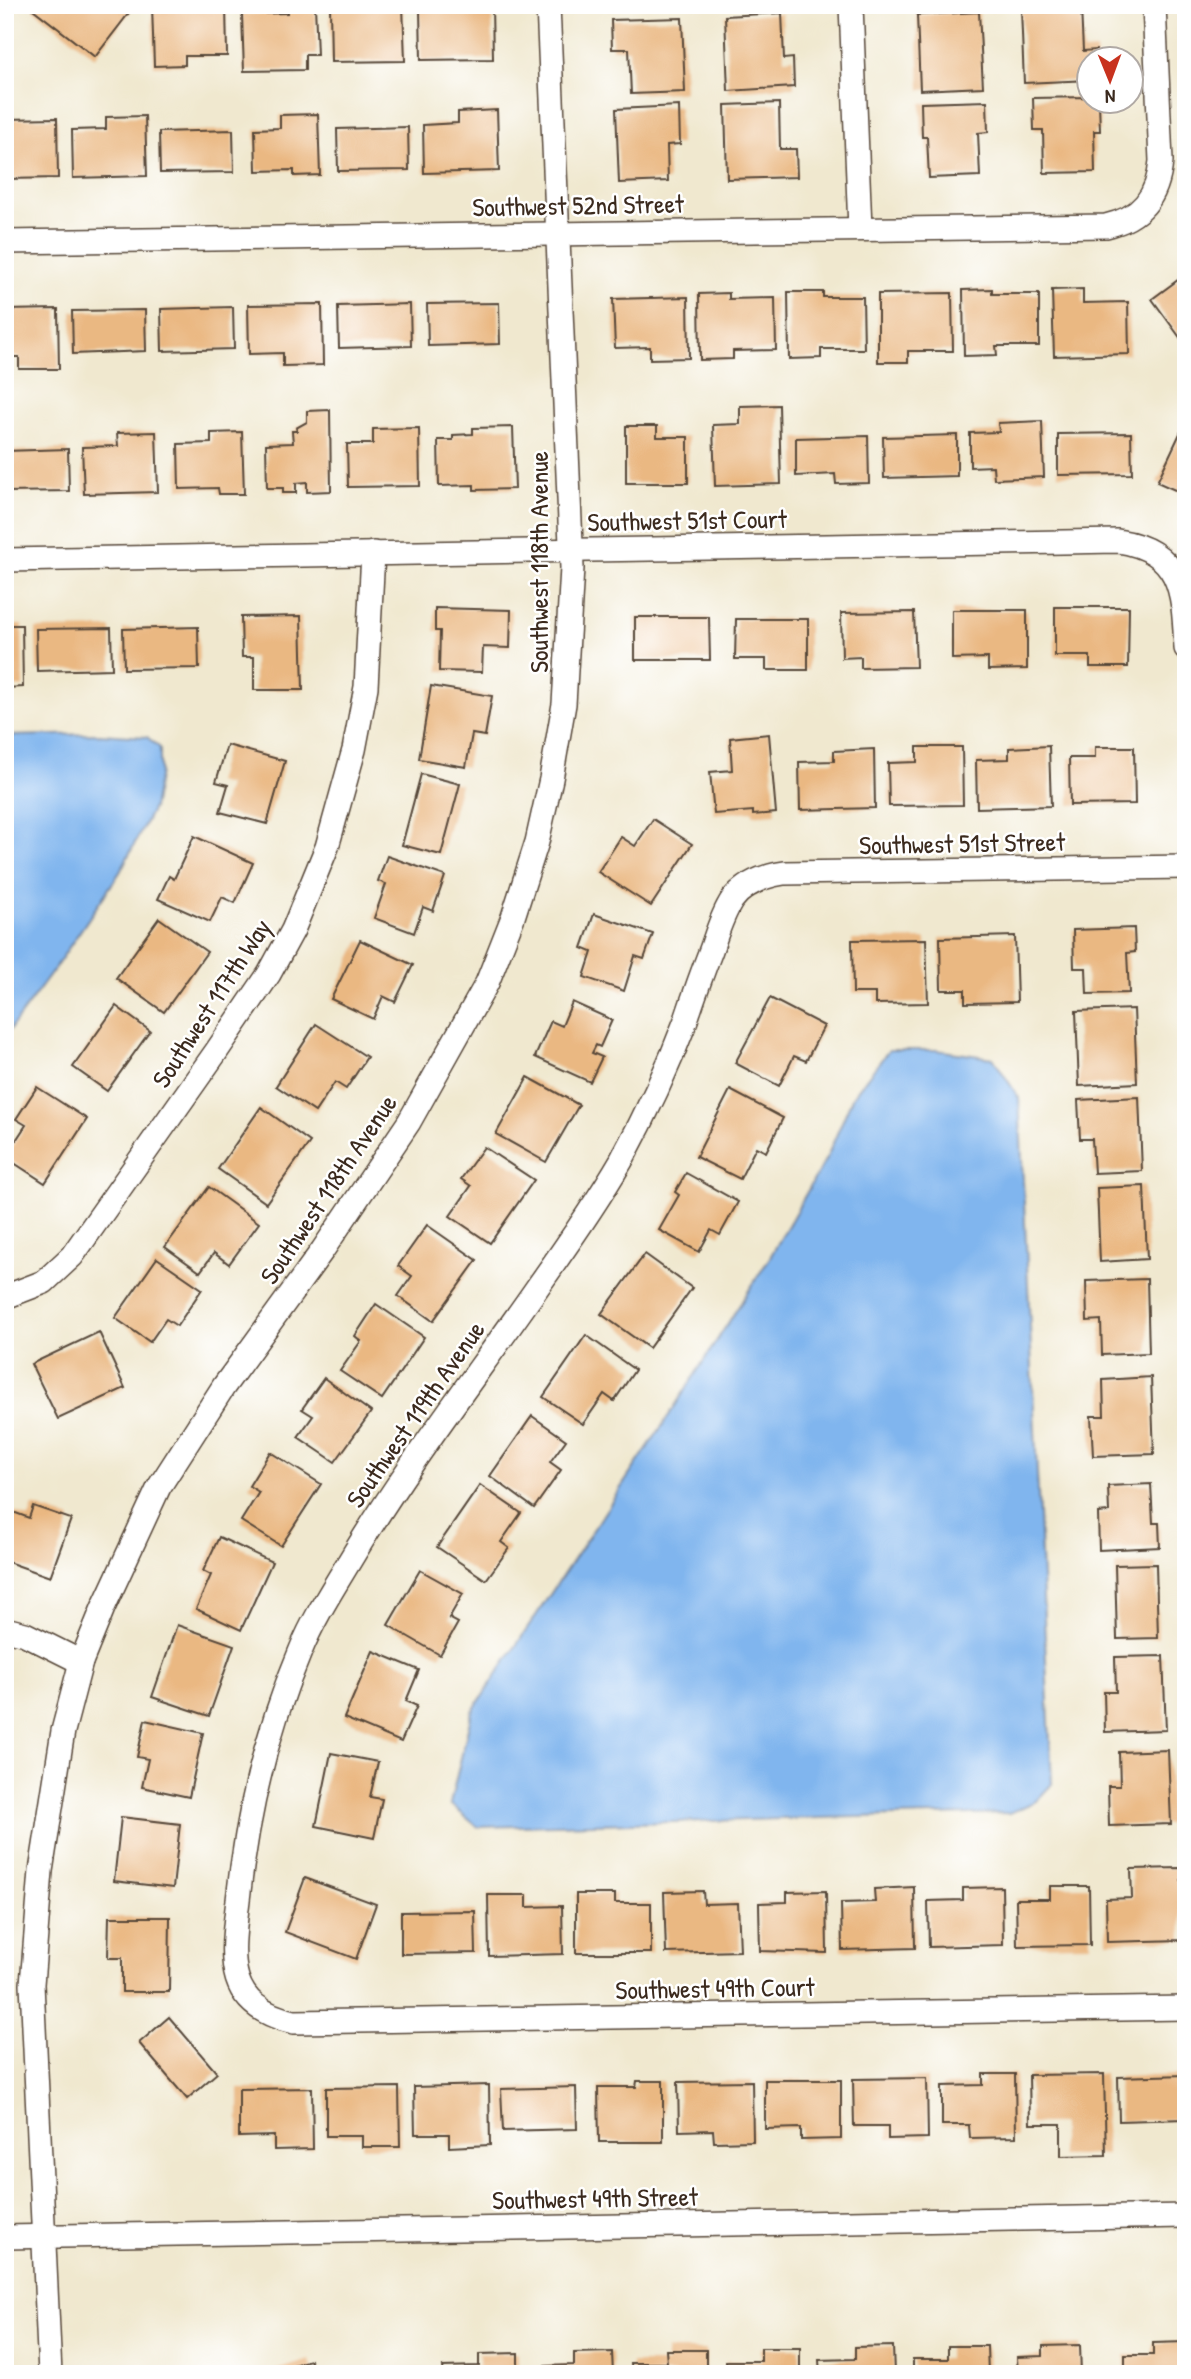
<svg xmlns="http://www.w3.org/2000/svg" width="1191" height="2379" font-family="'Patrick Hand',sans-serif">
<style>
.water{fill:#80b5ee;stroke:#5e7086;stroke-width:2}
.building{fill:#eab882}
.lines{fill:none;stroke-linecap:round;stroke-linejoin:round}
.street-casing{stroke:#564639;stroke-width:26}
.street{stroke:#fff;stroke-width:23}
.labels{text-anchor:middle;dominant-baseline:central;stroke-width:5;stroke-linejoin:round;paint-order:stroke}
.street-label{font-size:26px;fill:#3b2a1e;stroke:#fff}
</style>
<rect width="100%" height="100%" fill="#fff"/>
<filter id="ink" filterUnits="userSpaceOnUse"><feTurbulence type="fractalNoise" baseFrequency=".0143" numOctaves="2"/><feDisplacementMap in="SourceGraphic" scale="14" xChannelSelector="R" yChannelSelector="G"/><feConvolveMatrix kernelMatrix="1 2 1 2 8 2 1 2 1" color-interpolation-filters="sRGB"/></filter>
<filter id="wash" filterUnits="userSpaceOnUse"><feTurbulence type="fractalNoise" baseFrequency=".00686" numOctaves="4" result="noise"/><feDisplacementMap in="SourceGraphic" scale="28" xChannelSelector="R" yChannelSelector="G"/><feGaussianBlur stdDeviation="1.57" result="paint"/><feColorMatrix in="noise" values="0 0 0 0 0 0 0 0 0 0 0 0 0 0 0 0 0 1.4 0 .05"/><feComposite in="paint" operator="in"/></filter>
<g filter="url(#wash)">
<rect width="100%" height="100%" fill="#f0e8cf"/>
<g class="water">
<path d="M99,734L147,737L160,748V772L153,808L120,872L53,971L5,1036V736Z"/>
<path d="M889,1050H936L993,1058L1019,1098L1052,1784L1036,1801L1010,1813L478,1827L450,1804L472,1712L666,1420L769,1259L828,1155L853,1096Z"/>
</g>
<g id="blocks">
<g class="building">
<path d="M36,5H135L95,57L33,9Z"/>
<path d="M152,5H226L227,56H185V65L154,66Z"/>
<path d="M288,5H315L317,55H305V70L244,71L242,14L288,13Z"/>
<path d="M330,5H403L405,61L331,62Z"/>
<path d="M453,5H492L493,59L421,60L420,9H454Z"/>
<path d="M1081,7L1083,51L1096,50L1097,60H1090V80L1024,83L1021,9Z"/>
<path d="M979,12L983,87L920,90L917,15Z"/>
<path d="M782,13L784,59L793,58L794,87L728,91L725,16Z"/>
<path d="M682,18L685,92L631,94L629,49H612L611,20Z"/>
<path d="M1090,97V102H1099L1100,131H1094L1095,172L1044,173L1043,130H1034L1033,98Z"/>
<path d="M987,101L988,132L978,133L980,176L929,178L927,137H922L921,103Z"/>
<path d="M779,103L780,149H796L797,177L727,179L725,105Z"/>
<path d="M679,106L680,144L667,145L668,181L619,183L616,109Z"/>
<path d="M497,110L499,171L424,173L423,125L458,123V112Z"/>
<path d="M318,114L320,175L294,176V170L256,171L255,129L280,128V115Z"/>
<path d="M145,116L147,176L73,178L72,130L106,129V117Z"/>
<path d="M57,118L58,178L5,179V119Z"/>
<path d="M408,127L409,170L338,171L337,129Z"/>
<path d="M233,130L234,172L160,173L159,132Z"/>
<path d="M1186,274V341L1184,343L1152,299Z"/>
<path d="M992,289V294H1039V346H996L997,355L964,356L963,290Z"/>
<path d="M1083,289V303L1128,302L1129,354L1054,356L1052,290Z"/>
<path d="M788,292H823V297H863L864,349H821V358L789,359Z"/>
<path d="M729,293V299L775,298L776,350L733,351V359L700,360L699,294Z"/>
<path d="M952,293L953,351H908V362H878V294Z"/>
<path d="M688,297L689,358L650,359V347L615,348L613,299Z"/>
<path d="M499,303L500,344L428,346L427,304Z"/>
<path d="M322,304L323,365L283,366V353L249,354L248,305Z"/>
<path d="M410,304L411,346L339,348L338,306Z"/>
<path d="M233,307L234,349L162,351L161,309Z"/>
<path d="M58,309L59,369H19V357H5V310Z"/>
<path d="M145,310L146,351L73,354L72,311Z"/>
<path d="M779,405L781,484L715,486L713,425L740,424V406Z"/>
<path d="M330,410L331,491L307,492V482L296,483V493H283V488H267L266,444L293,443L292,431H297L296,428L307,422V411Z"/>
<path d="M1042,421L1044,477L994,479L993,466L970,467V433L999,432L998,423Z"/>
<path d="M626,426H657V437H688V483H626Z"/>
<path d="M513,427L515,489L474,490V485L439,486L438,440H453V435L473,434V428Z"/>
<path d="M1183,427L1186,428V495L1157,482Z"/>
<path d="M419,428L420,486L348,487L347,444H373V429Z"/>
<path d="M156,432L158,492L84,494L82,447L118,446L117,433Z"/>
<path d="M242,432L244,494H219L218,488L179,489L178,444L211,443V433Z"/>
<path d="M1131,433L1132,474L1058,475V434Z"/>
<path d="M957,435V476L884,478L883,437Z"/>
<path d="M868,436L869,483L836,484L835,474L796,476V438Z"/>
<path d="M68,449L69,491L5,492V451Z"/>
<path d="M1055,607H1129L1128,667H1090V656H1055Z"/>
<path d="M435,608L511,610L510,648L483,647L482,672L439,671L440,631H435Z"/>
<path d="M952,610H1027V669L988,670V658L952,659Z"/>
<path d="M914,612L916,667L861,668V657L842,658L841,613Z"/>
<path d="M301,616L303,690H254V657H242L241,617Z"/>
<path d="M635,617H709L710,660H635Z"/>
<path d="M736,619H808V670H766V659H735Z"/>
<path d="M5,625H22L23,687L5,688Z"/>
<path d="M198,627L199,668L124,669L123,629Z"/>
<path d="M111,628L112,669L37,671L36,629Z"/>
<path d="M431,686L492,696L485,736L472,734L466,767L419,759Z"/>
<path d="M769,734L776,813L753,815V811L714,814L710,772L732,770L730,738Z"/>
<path d="M227,745L285,761L267,824L220,812L228,785L216,782Z"/>
<path d="M1049,746L1051,806L977,808L976,760L1009,759V748Z"/>
<path d="M917,747H962L963,805L889,806L888,763L917,762Z"/>
<path d="M1095,747H1134L1135,804L1070,805L1069,758H1095Z"/>
<path d="M874,749L875,808L800,810L799,762L834,761V751Z"/>
<path d="M421,774L460,784L441,855L402,845Z"/>
<path d="M653,819L692,844L651,906L598,872L621,837L635,846Z"/>
<path d="M194,836L253,863L235,903L222,897L210,922L158,899L169,876L174,879Z"/>
<path d="M387,856L445,876L433,911L423,907L414,933L374,918L386,884L378,881Z"/>
<path d="M594,914L653,934L644,959L635,956L624,991L584,977L592,952L582,948Z"/>
<path d="M159,918L207,952L164,1012L116,978Z"/>
<path d="M1134,928L1135,952L1127,953L1129,993L1087,994L1086,968H1074L1073,930Z"/>
<path d="M1015,936L1017,1002L965,1003V990H941L940,938Z"/>
<path d="M926,939L928,1003L875,1004V993H853L852,940Z"/>
<path d="M360,940L413,965L395,1002L383,996L373,1019L331,999Z"/>
<path d="M770,998L824,1026L806,1061L794,1056L779,1086L735,1063Z"/>
<path d="M572,1002L612,1020L600,1047L596,1045L592,1053L602,1057L590,1082L535,1057L551,1021L562,1026Z"/>
<path d="M116,1006L150,1031L107,1091L73,1067Z"/>
<path d="M1134,1009L1137,1083L1079,1086L1076,1011Z"/>
<path d="M316,1024L367,1057L346,1089L335,1082L315,1112L276,1086Z"/>
<path d="M528,1077L579,1105L546,1162L496,1134Z"/>
<path d="M37,1087L87,1119L45,1183L5,1157L26,1125L16,1119Z"/>
<path d="M730,1090L783,1118L766,1152L756,1147L740,1179L696,1157Z"/>
<path d="M1139,1097L1142,1171L1094,1173L1092,1139H1080L1078,1100Z"/>
<path d="M261,1107L310,1142L266,1203L218,1169Z"/>
<path d="M484,1147L534,1180L490,1243L450,1216L471,1186L461,1179Z"/>
<path d="M686,1173L738,1202L720,1235L711,1230L699,1252L659,1230L679,1195L675,1192Z"/>
<path d="M1144,1186L1147,1259L1100,1262L1097,1188Z"/>
<path d="M209,1187L259,1223L229,1264L214,1253L200,1272L165,1247Z"/>
<path d="M427,1225L477,1260L433,1321L398,1296L412,1276L398,1266Z"/>
<path d="M645,1254L692,1288L649,1348L601,1314Z"/>
<path d="M157,1258L202,1289L177,1326L166,1319L150,1342L115,1318Z"/>
<path d="M1147,1279L1149,1353L1102,1355L1101,1320L1087,1321L1086,1281Z"/>
<path d="M376,1304L424,1337L382,1399L340,1371L361,1341L355,1336Z"/>
<path d="M99,1332L125,1388L58,1419L31,1364Z"/>
<path d="M586,1335L635,1370L614,1401L604,1394L583,1424L543,1397Z"/>
<path d="M1151,1377L1154,1454L1093,1456L1091,1416H1104L1103,1380Z"/>
<path d="M324,1378L371,1412L335,1462L298,1437L313,1416L302,1409Z"/>
<path d="M532,1416L566,1440L550,1462L561,1470L534,1508L490,1476Z"/>
<path d="M270,1452L321,1484L281,1546L241,1521L259,1492L249,1486Z"/>
<path d="M1151,1484L1153,1523H1159L1160,1547L1099,1550L1098,1513L1109,1512L1108,1486Z"/>
<path d="M480,1485L521,1513L501,1542L509,1548L486,1580L437,1547Z"/>
<path d="M33,1506L71,1519L50,1577L5,1561V1509L29,1518Z"/>
<path d="M219,1537L272,1562L241,1630L196,1609L211,1575L203,1571Z"/>
<path d="M1156,1564L1158,1638L1117,1639L1115,1565Z"/>
<path d="M420,1570L463,1594L449,1618L458,1623L440,1655L388,1625Z"/>
<path d="M177,1625L234,1645L209,1716L152,1697Z"/>
<path d="M373,1651L419,1670L406,1701L417,1706L401,1742L344,1718Z"/>
<path d="M1163,1656L1166,1730L1105,1732L1104,1692H1116L1115,1657Z"/>
<path d="M145,1720L203,1733L189,1797L142,1787L148,1759L137,1757Z"/>
<path d="M1168,1750L1171,1824L1109,1826L1108,1786H1120L1119,1752Z"/>
<path d="M331,1753L378,1762L370,1797L382,1799L374,1838L316,1826Z"/>
<path d="M121,1817L180,1824L173,1888L114,1881Z"/>
<path d="M1181,1868L1182,1940L1107,1942L1106,1899L1132,1898L1131,1869Z"/>
<path d="M305,1878L376,1904L356,1959L285,1932Z"/>
<path d="M1050,1886H1089L1090,1945L1017,1946L1016,1899H1050Z"/>
<path d="M914,1887L915,1948L842,1950L841,1903L875,1902L874,1889Z"/>
<path d="M1002,1887L1003,1945L929,1947L928,1901L963,1900V1888Z"/>
<path d="M703,1891L704,1904L738,1903L740,1951L666,1953L664,1892Z"/>
<path d="M826,1891L827,1953L760,1951L759,1903L787,1902V1892Z"/>
<path d="M576,1894H615V1903H651V1953H576Z"/>
<path d="M488,1895H527V1907L562,1906L563,1954L489,1956Z"/>
<path d="M475,1911L476,1953L401,1954V1912Z"/>
<path d="M109,1917H170L169,1992H122V1958H108Z"/>
<path d="M169,2017L217,2073L187,2099L139,2043Z"/>
<path d="M983,2074H1015L1016,2137L970,2138L969,2125H942V2086L983,2085Z"/>
<path d="M1104,2074L1106,2155L1061,2156V2124H1030L1029,2075Z"/>
<path d="M1186,2075V2119L1119,2121L1118,2077Z"/>
<path d="M927,2078L928,2138L888,2139V2126H854L853,2079Z"/>
<path d="M765,2080H841V2139L801,2140V2128L765,2129Z"/>
<path d="M637,2081H663V2142H599L598,2087H636Z"/>
<path d="M752,2081L753,2141L714,2142L713,2130L679,2131L678,2082Z"/>
<path d="M489,2085L490,2145L449,2147V2134H415L414,2087Z"/>
<path d="M399,2087L400,2147H362V2136H326V2088Z"/>
<path d="M576,2087L577,2129L503,2131L501,2089Z"/>
<path d="M312,2088L313,2149L274,2150V2136L239,2137V2089Z"/>
<path d="M1186,2342V2374H1125V2355H1153V2343Z"/>
<path d="M1080,2345L1081,2374H1018L1017,2357L1043,2356V2346Z"/>
<path d="M893,2346L894,2374H820L819,2360L855,2359V2347Z"/>
<path d="M948,2346H987L988,2374H913V2359H948Z"/>
<path d="M761,2348H800V2374H726V2361H761Z"/>
<path d="M666,2350H706V2374H632L631,2363H667Z"/>
<path d="M612,2352L613,2374H546L545,2366L574,2365V2353Z"/>
<path d="M518,2353V2374H444L443,2367L479,2366V2354Z"/>
<path d="M310,2360L314,2374H273V2371Z"/>
<path d="M423,2369V2374H349V2370Z"/>
</g>
</g>
</g>
<g filter="url(#ink)">
<use href="#blocks" fill-opacity="0" stroke="#564639" stroke-width="2"/>
<g class="lines">
<g class="street-casing">
<g id="street">
<path d="M851,5L860,229"/>
<path d="M5,242L1106,226C1141,218 1158,197 1161,161L1154,5"/>
<path d="M5,560L1118,541C1183,551 1183,593 1186,648"/>
<path d="M1186,867L784,873C764,876 745,883 732,900C722,915 717,933 711,950C702,973 694,996 686,1020C668,1068 646,1115 621,1161C596,1204 568,1244 539,1285C478,1373 411,1459 355,1552C336,1584 314,1617 300,1652C266,1732 247,1814 238,1900C231,1958 223,2006 294,2022L1186,2008"/>
<path d="M5,1297L44,1282L72,1256L216,1052L269,974L293,930L327,847L354,750L366,687L373,553"/>
<path d="M5,1629L25,1634L81,1662"/>
<path d="M5,2237L1186,2216"/>
<path d="M50,2374L32,1984L41,1871L63,1731L81,1662L103,1608L159,1487L224,1386L322,1251L409,1122L487,983L513,917L537,842L551,779L564,704L572,568L548,5"/>
</g>
</g>
<use href="#street" class="street"/>
</g>
</g>
<g class="labels">
<g class="street-label">
<text transform="translate(578 205) rotate(-1)">Southwest 52nd Street</text>
<text transform="translate(687 520) rotate(-1)">Southwest 51st Court</text>
<text transform="translate(538 562) rotate(-90)">Southwest 118th Avenue</text>
<text transform="translate(962 843) rotate(-1)">Southwest 51st Street</text>
<text transform="translate(211 1003) rotate(-57)">Southwest 117th Way</text>
<text transform="translate(328 1189) rotate(-56)">Southwest 118th Avenue</text>
<text transform="translate(415 1414) rotate(-55)">Southwest 119th Avenue</text>
<text transform="translate(715 1988) rotate(-1)">Southwest 49th Court</text>
<text transform="translate(595 2198) rotate(-1)">Southwest 49th Street</text>
</g>
</g>
<rect width="1191" height="2379" fill="none" stroke="#fff" stroke-width="28"/>
<g transform="translate(1110 80) rotate(179)"><circle r="33" fill="#ffffff" stroke="#b1aaa5" stroke-width="2"/>
<path d="M0-5L12 26L0 18L-12 26Z" fill="#c8321e"/>
<text y="-10" font-size="19" font-weight="bold" text-anchor="middle" fill="#3b2a1e">N</text>
</g>
</svg>
